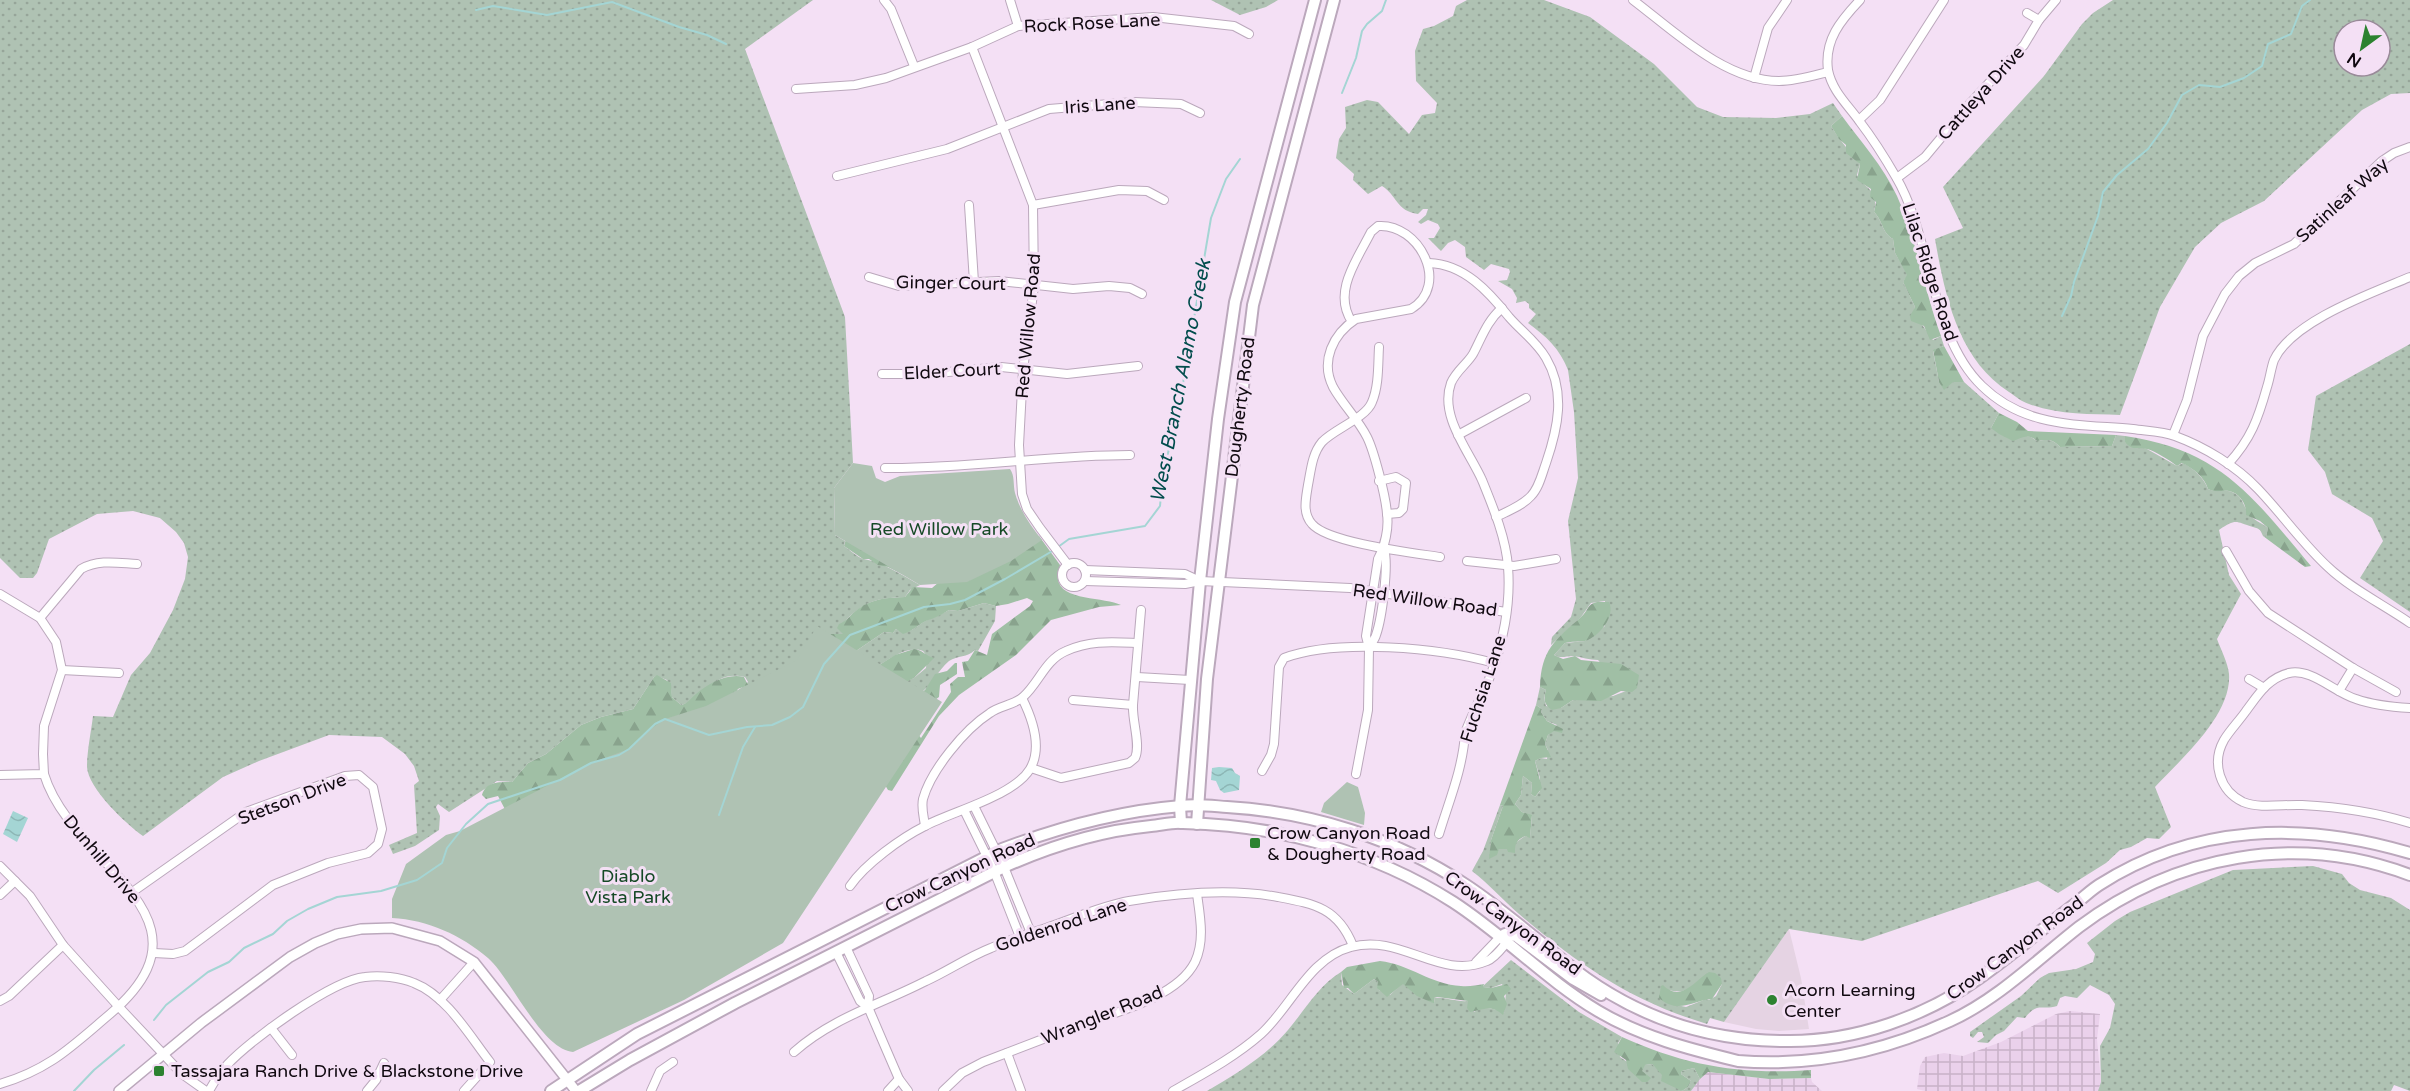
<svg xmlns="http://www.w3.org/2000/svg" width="2410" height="1091" font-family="'Varela Round',sans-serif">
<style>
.industrial{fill:url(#industrial-grid)}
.education{fill:#e5d3e3}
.grass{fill:url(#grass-dots);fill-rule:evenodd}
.forest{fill:url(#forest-firs);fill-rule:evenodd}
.green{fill:#afc2b3}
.water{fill:url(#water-waves)}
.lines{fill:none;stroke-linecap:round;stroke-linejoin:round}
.stream{stroke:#a4d5d4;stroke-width:2}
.minor-casing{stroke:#bba8bc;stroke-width:10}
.tertiary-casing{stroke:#bba8bc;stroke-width:12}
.secondary-casing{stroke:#bba8bc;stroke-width:14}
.minor{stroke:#fff;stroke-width:8}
.tertiary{stroke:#fff;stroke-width:9}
.secondary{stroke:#fff;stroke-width:10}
.poi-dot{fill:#2c8230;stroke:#f4e0f5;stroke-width:2}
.labels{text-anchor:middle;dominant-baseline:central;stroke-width:6;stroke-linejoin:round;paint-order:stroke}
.street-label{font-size:18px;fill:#100910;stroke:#f4e0f5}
.park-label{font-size:18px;fill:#164926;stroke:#f4e0f5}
.poi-label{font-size:18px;fill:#100910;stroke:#f4e0f5;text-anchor:start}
.water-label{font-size:20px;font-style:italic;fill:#024d4d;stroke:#f4e0f5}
</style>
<defs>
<pattern id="industrial-grid" width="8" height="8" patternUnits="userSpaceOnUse" patternTransform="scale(1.5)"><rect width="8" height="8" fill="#ead1eb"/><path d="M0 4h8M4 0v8" fill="none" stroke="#c8b2c8"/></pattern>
<pattern id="grass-dots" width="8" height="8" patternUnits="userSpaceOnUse" patternTransform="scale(1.5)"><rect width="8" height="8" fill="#afc2b3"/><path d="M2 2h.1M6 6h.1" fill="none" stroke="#96a599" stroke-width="1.8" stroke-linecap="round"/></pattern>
<pattern id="forest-firs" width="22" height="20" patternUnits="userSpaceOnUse" patternTransform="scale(1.5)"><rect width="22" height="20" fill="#a0bfa5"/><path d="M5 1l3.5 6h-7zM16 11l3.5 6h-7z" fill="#89a38d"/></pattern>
<pattern id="water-waves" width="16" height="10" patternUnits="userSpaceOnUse" patternTransform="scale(1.5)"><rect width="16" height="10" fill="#a4d5d4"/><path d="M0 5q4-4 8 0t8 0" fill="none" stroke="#8cb6b5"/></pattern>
</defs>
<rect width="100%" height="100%" fill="#f4e0f5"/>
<g class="industrial">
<path d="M2070,1011L2100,1014L2097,1039L2101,1082L2098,1091H1925L1917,1089L1920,1066L1925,1057L1944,1053L1963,1056L2001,1042L2056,1014Z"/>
<path d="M1708,1072L1769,1079L1811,1078L1812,1082L1822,1091H1691L1703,1074Z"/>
</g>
<path class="education" d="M1789,929L1801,978L1809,1029L1779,1031L1756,1029L1724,1022Z"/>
<g class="grass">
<path d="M0,0H813L745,49L845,317L853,463L834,488L835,535L845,541L844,546C849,549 858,558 864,559C884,563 902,575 920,585L910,590L905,597C877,598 864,601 844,622V634L817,652L734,694L748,682L745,677C714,669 701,700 681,705L672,697L671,688L667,680L657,676L654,677L633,709L601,717L581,725L546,754L528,763L512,782L497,781L449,812L438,804L436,807L440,816L439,830L415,846L393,854L389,845L417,833L414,785L419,781L414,766L405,754L382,737L329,735L259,761L223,777L143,836C126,824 88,788 87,767C87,751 91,732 93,716L113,717L131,675L150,653L173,610L185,579L188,557L184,543L176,532L160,518L133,511L97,514L49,539L37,573L33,578H20L0,558Z"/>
<path d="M1211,0H1278L1266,7L1240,15Z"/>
<path d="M1467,0H1544L1590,17L1654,64L1697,107L1723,117L1776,118L1810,114L1833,103L1842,116L1831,126C1839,140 1850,151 1860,164L1857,175C1865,191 1879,187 1874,212C1883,221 1882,233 1893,239L1895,253L1908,275L1903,282L1915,307L1913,312L1933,340L1941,336L1944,346L1933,351L1939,382H1964L1999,413L1991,428L2031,437L2037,441C2047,439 2053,439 2060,447L2112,446L2116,435L2125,436V442L2147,449L2177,466L2183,463C2193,468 2204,478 2208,489C2217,493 2224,489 2232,492C2243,496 2243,506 2249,514C2253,520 2262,523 2268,528L2266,537L2263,536C2260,529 2260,529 2253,527C2235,522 2237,518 2219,530L2229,575L2241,594L2217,639C2221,650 2228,663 2229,674C2232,715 2181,759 2155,787L2171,827L2159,839L2147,838L2131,847L2120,850L2106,863L2058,893L2038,881L1862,941L1789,929L1724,1022L1710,1018L1707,1024C1631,1001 1579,965 1519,914C1503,900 1489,884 1472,871L1483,851L1500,805L1503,806L1491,840L1490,858L1499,849H1507L1525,836L1530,837L1532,816L1522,812L1515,804L1521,795L1523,776L1532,783L1531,794L1535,797L1540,791V778L1535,761L1541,758L1547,759L1548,750L1545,744L1548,735L1557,725L1547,721L1541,712L1542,709L1536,705L1540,687L1546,690L1544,698L1546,706L1561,708L1573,700L1613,696L1626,691L1598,660C1589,660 1582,657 1573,656C1565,656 1562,659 1554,655L1565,643L1585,641L1605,626V601L1591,603L1581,617L1551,645L1552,637L1571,617L1576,599L1568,521L1578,478L1574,412L1568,370C1560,349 1546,336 1528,323L1536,314L1529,308V304L1525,301L1516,303L1517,298L1512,289L1498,281L1507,280L1510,272L1509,269L1491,264L1484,270L1466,257L1465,247L1455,240L1448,243L1441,251L1428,238H1434L1440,228L1438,224L1428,220L1421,224L1418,222L1426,215L1428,209H1423L1418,214C1396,211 1397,195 1382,186L1368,194L1353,180L1354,174L1336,158L1339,139L1346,128L1345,107L1367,100L1378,102L1409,134L1422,115L1435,113L1437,103L1416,81L1415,51L1423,29L1434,26L1453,16L1456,6ZM1699,981L1722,984L1716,996L1709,1000L1706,999L1686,1007L1672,1004L1668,990C1681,993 1689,991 1699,981Z"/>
<path d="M2113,0H2410V93L2391,94L2362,110L2264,201L2221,223L2195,247L2160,307L2120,415C2090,414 2058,415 2029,404C2022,402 2015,396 2009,392C1958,359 1945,296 1935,239L1963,228L1943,187L2044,76L2082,24L2093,13ZM2344,30H2380V66H2344Z"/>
<path d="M2410,344V612L2360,578L2383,541L2372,518L2332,494L2325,472L2308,450L2316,396Z"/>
<path d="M984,603L996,606L995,621L978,651L975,650C967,658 958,655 949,661C938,670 931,687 920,693L878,692L914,678L926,668L927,656L923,651C907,645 890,659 876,667L853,653L884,632L893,633L896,629C907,635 914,629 922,623C930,618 941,615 949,610L958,611Z"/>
<path d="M2313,866L2342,874L2349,883L2360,890L2391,898L2410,910V1091L2394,1085L2391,1091H2098L2101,1082L2100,1046L2110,1028L2115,1004L2109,995L2090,985L2077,998L2065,996L2060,998L2057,1006C2042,1011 2038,1001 2025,1018L2017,1017L2004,1031L1996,1035L1988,1043L1977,1042L1984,1037L1982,1032H1978L1973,1038L1970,1036V1032L2021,996L2040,978L2049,973L2076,969L2093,962L2095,954L2087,943L2115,921L2130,912L2233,870Z"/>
<path d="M1511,960L1579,1012L1622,1037L1618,1043L1620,1057L1641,1071L1644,1065L1652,1064L1682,1091L1688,1087L1691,1081L1681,1074L1682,1071L1694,1068L1700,1079L1691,1091H1207C1236,1074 1266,1056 1288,1030C1305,1010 1318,986 1341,972L1342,985L1354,994L1374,979L1378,982L1379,990L1390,995L1403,983L1435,1004L1434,998C1445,997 1456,1002 1468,1001L1474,1012C1483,1005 1494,1008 1504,1013L1506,993L1502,984L1491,988L1482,987Z"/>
</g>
<g class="forest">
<path d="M1842,116C1861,142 1883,166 1897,196C1917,240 1924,290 1941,336L1930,340L1924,326L1911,321L1910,316L1915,307L1903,282L1907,275L1895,253L1893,239C1882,233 1883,221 1874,212L1876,202L1870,197L1871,189L1857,180L1860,164L1846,153V145L1839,139L1831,126Z"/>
<path d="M1944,346L1964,382H1953L1944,390L1939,382L1933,350Z"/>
<path d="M1999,413L2017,422L2028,431L2116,435L2112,446L2060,447C2053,439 2047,439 2037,441C2028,433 2023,437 2013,441L1999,434L1991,428Z"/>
<path d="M2125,436C2221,450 2253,497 2311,566L2305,567L2263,536L2266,537L2268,528L2260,521L2246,515C2247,505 2240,493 2229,491C2221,490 2216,493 2208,489C2205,478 2193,468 2182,463L2177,466C2171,461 2155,451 2147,449C2137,447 2132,451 2125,442Z"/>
<path d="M1039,536L1060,565C1060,570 1057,574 1058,579C1060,601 1106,597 1121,605L1099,607L1051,620L1016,655L959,695L939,716L892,791L888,790L885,785L508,815L498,796L486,799L482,795C486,781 500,782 512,782L528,763L546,754L581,725L601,717L633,709L654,677L657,675L671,683L672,697L681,705C688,703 690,699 696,694C709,683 727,673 744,677L748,685L738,689L735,694L753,699L829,634H843L837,628L839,624C847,621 851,614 858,609C873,598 887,598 905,597L913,587L932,588L939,582L902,574L888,567L878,565L869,559H863L844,546L846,539ZM1027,598L1033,601L1030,606L992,634L987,655L975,650L968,661L962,662L965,677H958L950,684L951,692L921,738L853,653L884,632L893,633L896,629L903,634C913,631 918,625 926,621C935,618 941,615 949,610L958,611L984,603L996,606L1008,604Z"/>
<path d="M1597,602H1609C1616,616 1599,637 1585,641C1579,642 1572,641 1565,643L1554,655L1563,659L1575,656L1581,660L1621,664L1639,675L1637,688L1632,692L1621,691L1601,701L1573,700L1561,708L1552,710C1544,705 1543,699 1546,690L1540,687C1541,650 1555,640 1581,617C1588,611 1587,604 1597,602Z"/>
<path d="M914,649C923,650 926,656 934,658L914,678L904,683L876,667L895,655Z"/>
<path d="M955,663H957V674L940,685L939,697L935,700L920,693L925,690L935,674L947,671Z"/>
<path d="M1536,705L1542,709L1541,712L1547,721L1563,729L1562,733L1554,731L1548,735L1545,744L1551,757L1541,758L1535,761L1542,788L1535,797L1531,794L1532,783L1523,776L1521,795L1515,804L1522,812L1532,815L1530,838L1525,836C1516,841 1515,843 1515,853L1508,852L1507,849H1499L1497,855L1489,859L1491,840L1503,806L1500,805Z"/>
<path d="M1380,961C1409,964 1432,985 1461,986C1469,987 1477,985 1484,984L1483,987L1491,988L1507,984L1511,989L1504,996L1507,1004L1503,1015C1490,1004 1484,1010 1470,1012L1467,1008L1468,1001L1437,997L1434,998L1435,1004L1417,996L1403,984L1387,997L1377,988L1378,982L1374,979L1354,994L1348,988H1344L1341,972L1347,967Z"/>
<path d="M1709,972L1715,973L1721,978L1722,984L1712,999C1694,1000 1678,1015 1659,998L1661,986L1663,985C1681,1003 1694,981 1709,972Z"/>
<path d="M1622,1037C1686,1066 1742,1075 1811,1070V1078L1769,1079L1708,1072L1700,1079L1694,1068L1682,1071L1681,1074L1691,1081L1688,1087L1682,1091L1661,1081L1662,1075L1652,1064L1645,1065L1642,1071L1651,1078L1647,1082H1642L1628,1069L1626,1060L1614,1052Z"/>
</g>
<g class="green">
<path d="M853,463L872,466L876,478L885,482L900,476L1010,469C1015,476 1013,485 1015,493C1020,511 1031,526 1042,540L1011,561L967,582L920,585L835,535L834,488Z"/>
<path d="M817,626L942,702L783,943L684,1000L573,1052C541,1049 511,978 488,958C461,935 428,920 392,918V899L406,864L446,835L460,831L591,763L629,749L652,728L665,719L706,706L797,660Z"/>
<path d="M1347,782L1358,787L1365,813L1364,825L1321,812L1324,803Z"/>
</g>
<g class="water">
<path d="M1219,767L1232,768L1235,773L1240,776L1239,790L1224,793L1220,790L1216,781L1211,780L1212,768Z"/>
<path d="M13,811L28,818L17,842L3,834Z"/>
</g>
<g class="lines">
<g class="stream">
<path d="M476,10L493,6L547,15L612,2L679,27L707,35L726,44"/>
<path d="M1342,93L1356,58L1362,31L1367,24L1382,11L1386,0"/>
<path d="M2062,316L2071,296L2074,282L2098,216L2103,192L2117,175L2148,149L2167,123L2182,95L2199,85L2220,87L2244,78L2262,66L2268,44L2291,34L2302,6L2310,0"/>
<path d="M1058,547L1069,539L1145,526L1160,506L1163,474L1179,407L1211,218L1226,179L1240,159"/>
<path d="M719,815L743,747L755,727"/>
<path d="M154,1020L166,1005L208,972L229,962L244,948L273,934L287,921L308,909L337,897L381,891L417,880L442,863L447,848L466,824L488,804L560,780L591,763L619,755L629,749L655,724L665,719L709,735L747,727L772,725L790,717L803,707L824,664L850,635L924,607L950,604L965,600L1005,579L1054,550"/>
<path d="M74,1091L94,1070L124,1045"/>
</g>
<g class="minor-casing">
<g id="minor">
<path d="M884,0L891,9L914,66"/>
<path d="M1010,0L1018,26"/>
<path d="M1633,0C1674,31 1725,81 1779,81C1795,81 1812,76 1828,72"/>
<path d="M1860,0C1841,20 1824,40 1828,70C1832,91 1848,105 1860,122C1873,139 1885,158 1896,177C1932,238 1930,336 1982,386C2025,428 2077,424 2133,429C2146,431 2162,431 2175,436C2205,447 2236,466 2258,489C2282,514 2302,543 2328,567C2350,588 2384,605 2410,623"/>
<path d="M2027,13L2039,20"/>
<path d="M972,47L1033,205L1034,286L1023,370L1019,445L1022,494L1027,509L1040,528L1068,565"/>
<path d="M1754,78L1768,28L1787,0"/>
<path d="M796,89L855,85L886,78L972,47L1018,26L1153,17L1234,26L1249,34"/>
<path d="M1859,120L1880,100L1944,0"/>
<path d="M837,176L947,149L1049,109L1134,102L1181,104L1200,113"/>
<path d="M1897,178L1925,157L1965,109L2024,45L2039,20L2056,0"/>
<path d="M969,205L974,282"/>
<path d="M1033,205L1119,190L1147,191L1164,200"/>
<path d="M1429,263C1464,264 1489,292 1509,317C1521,331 1536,341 1546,358C1566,392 1558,428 1546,463C1542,474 1539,488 1531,496C1522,506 1508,511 1496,517"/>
<path d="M869,277L899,286L999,281L1073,289L1109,286L1130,288L1142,294"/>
<path d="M1352,322C1332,292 1357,260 1371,232L1378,226C1419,223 1451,285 1411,309L1356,319C1333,334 1320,361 1333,387C1343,405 1358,419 1367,437C1374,451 1386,497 1387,514C1389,528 1385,546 1378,559L1366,636L1369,648L1368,710L1356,774"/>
<path d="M1379,347C1378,364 1379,386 1372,402C1366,418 1334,429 1322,442C1312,454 1311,470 1308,485C1306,498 1302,513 1312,524C1328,543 1414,553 1440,557"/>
<path d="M882,374H927L1001,367L1067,374L1138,366"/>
<path d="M1458,435L1526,398"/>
<path d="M2173,435L2187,400L2203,336L2225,294L2239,276L2255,263L2294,244L2382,161L2394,153L2410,147"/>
<path d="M2228,464C2251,439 2258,419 2267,387C2270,378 2271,368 2274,360C2292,321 2372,293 2410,277"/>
<path d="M885,468C967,469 1048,455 1130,455"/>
<path d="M1379,481L1396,477L1406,483L1403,509L1399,513L1387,514"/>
<path d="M2226,551L2249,591L2268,613L2353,668L2396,692"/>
<path d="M1467,561L1514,566L1556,559"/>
<circle cx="1074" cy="575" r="12"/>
<path d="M1085,570L1185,574L1200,581"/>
<path d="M1085,581L1185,584L1200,581L1350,588L1506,612"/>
<path d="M0,594L40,618L56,642L62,670L44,726L43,754L44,774L0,775"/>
<path d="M40,618L81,569C99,559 118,563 137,564"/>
<path d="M1369,648C1371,644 1375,639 1376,635C1382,618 1389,565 1384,549"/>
<path d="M62,670L119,673"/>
<path d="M1137,677L1190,680"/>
<path d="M2249,679L2264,688"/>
<path d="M2339,691L2353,668"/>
<path d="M1073,700L1133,705"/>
<path d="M2410,708C2392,707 2373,705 2356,699C2335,693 2312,668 2289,673C2268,678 2258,695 2246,711C2239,721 2230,730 2224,740C2211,763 2220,791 2243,802C2260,809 2284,804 2302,805C2339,807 2375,812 2410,823"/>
<path d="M1031,768L1061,778L1129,763L1135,758C1141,745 1132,721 1133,705L1141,610"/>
<path d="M1262,771L1271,755L1274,744L1279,667L1284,658C1338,638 1440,648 1494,663"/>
<path d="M974,806L1004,867L1031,933"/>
<path d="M964,810L994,871L1020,937"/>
<path d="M925,826C924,817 921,808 923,799C931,770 965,729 990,713C999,706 1014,705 1023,697C1039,683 1045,660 1066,651C1090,640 1112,642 1138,643"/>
<path d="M1439,834C1449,801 1463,768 1465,733C1472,714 1481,697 1489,679C1503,645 1511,604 1508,567C1506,538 1493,507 1482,480C1469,451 1439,416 1451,383C1456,371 1467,364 1473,354C1482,337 1487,321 1502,308"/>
<path d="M0,866L30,896L63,945L119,1007L182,1074L206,1091"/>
<path d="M850,886C865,864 901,838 925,826C953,811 1014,796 1030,769C1043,747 1032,718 1022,698"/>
<path d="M131,893L246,812L345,776L359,775L373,787L382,829L378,844L368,853L328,863L273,885L185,951L173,954L154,953"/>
<path d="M0,895L15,881"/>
<path d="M846,947L869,996L868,1007L883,1042L899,1079L908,1091"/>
<path d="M836,952L860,1001L868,1007"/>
<path d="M1476,962L1500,937"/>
<path d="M440,1000L474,962"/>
<path d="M0,1001L9,996L63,945"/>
<path d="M271,1028L292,1055"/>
<path d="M794,1052C832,1018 881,1004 926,981C948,971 968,957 991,948C1009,940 1028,934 1046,928C1073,919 1101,906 1129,901C1177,893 1230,888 1278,897C1315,904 1338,908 1353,946"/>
<path d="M1007,1053L1021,1091"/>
<path d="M0,1084C50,1069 71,1047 110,1014C226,915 72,867 44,774"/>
<path d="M209,1091C214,1082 220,1072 227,1065C250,1040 332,980 365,977C380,975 400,977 414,983C447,996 469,1035 490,1062L464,1091"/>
<path d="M367,1091L376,1080L384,1063"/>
<path d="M651,1091L660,1071L673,1062"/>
<path d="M888,1091L899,1079"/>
<path d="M943,1091L962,1073L983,1062C1015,1050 1046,1038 1077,1026C1113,1013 1177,998 1195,962C1205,941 1200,916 1197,894"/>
<path d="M1173,1091C1203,1074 1235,1057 1261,1034C1291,1007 1309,958 1351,947C1401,933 1439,981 1487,961C1495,958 1502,948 1507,942"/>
</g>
</g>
<g class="tertiary-casing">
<path id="tertiary" d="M119,1091L201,1023L290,957L315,943L337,934L361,929L392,928L440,941L474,962L576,1091"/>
</g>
<g class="secondary-casing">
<g id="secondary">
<path d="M1181,823L1180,806L1200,581L1218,419L1235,302L1315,0"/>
<path d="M1197,824L1207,679L1253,305L1334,0"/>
<path d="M1500,937L1505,934L1516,936L1573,979L1601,995"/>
<path d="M551,1091L637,1034L1002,849C1060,827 1119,811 1181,806C1196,804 1212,806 1227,807C1311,812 1395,838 1466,885C1504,910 1539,942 1575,970C1638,1018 1711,1042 1790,1041C1856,1041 1924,1017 1978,979C2011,956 2042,929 2075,904C2083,898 2091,890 2099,885C2194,824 2304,821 2410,853"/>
<path d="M579,1091L630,1060L735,1003L1004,867C1051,846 1099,831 1151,826C1162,825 1172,822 1183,823C1278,825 1373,851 1453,902C1504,935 1546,980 1598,1011C1642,1037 1689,1049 1738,1061C1812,1067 1883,1052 1950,1021C1998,999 2038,959 2079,927C2175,855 2296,832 2410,875"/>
</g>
</g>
<use href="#minor" class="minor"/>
<use href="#tertiary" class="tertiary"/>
<use href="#secondary" class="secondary"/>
</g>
<g class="poi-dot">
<rect x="1249" y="837" width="12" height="12" rx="3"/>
<circle cx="1772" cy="1000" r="6"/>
<rect x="153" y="1065" width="12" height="12" rx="3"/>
</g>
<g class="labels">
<g class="street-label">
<text transform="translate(1092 23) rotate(-3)">Rock Rose Lane</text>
<text transform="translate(1981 93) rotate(-48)">Cattleya Drive</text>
<text transform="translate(1100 105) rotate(-4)">Iris Lane</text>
<text transform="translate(2342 200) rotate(-42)">Satinleaf Way</text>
<text transform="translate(1930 272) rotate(72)">Lilac Ridge Road</text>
<text transform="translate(951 283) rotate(1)">Ginger Court</text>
<text transform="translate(1028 326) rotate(-85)">Red Willow Road</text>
<text transform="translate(952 371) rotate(-3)">Elder Court</text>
<text transform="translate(1240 407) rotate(-83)">Dougherty Road</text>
<text transform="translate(1425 600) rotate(8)">Red Willow Road</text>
<text transform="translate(1483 689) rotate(-72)">Fuchsia Lane</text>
<text transform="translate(292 799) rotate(-21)">Stetson Drive</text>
<text transform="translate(102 859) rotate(50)">Dunhill Drive</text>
<text transform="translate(960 873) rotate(-25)">Crow Canyon Road</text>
<text transform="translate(1513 923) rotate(36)">Crow Canyon Road</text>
<text transform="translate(1061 925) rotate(-18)">Goldenrod Lane</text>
<text transform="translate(2015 948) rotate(-36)">Crow Canyon Road</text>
<text transform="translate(1102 1015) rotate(-22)">Wrangler Road</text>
</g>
<g class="park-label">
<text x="939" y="529">Red Willow Park</text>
<text x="628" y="876">Diablo<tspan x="628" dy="21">Vista Park</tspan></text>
</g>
<g class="poi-label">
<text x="1267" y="833">Crow Canyon Road<tspan x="1267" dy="21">&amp; Dougherty Road</tspan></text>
<text x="1784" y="990">Acorn Learning<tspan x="1784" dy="21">Center</tspan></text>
<text x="171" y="1071">Tassajara Ranch Drive &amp; Blackstone Drive</text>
</g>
<g class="water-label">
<text transform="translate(1181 381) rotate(-79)">West Branch Alamo Creek</text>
</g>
</g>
<g transform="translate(2362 48) rotate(213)"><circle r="28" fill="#f4e0f5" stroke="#998a99" stroke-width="1.5"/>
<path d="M0-4.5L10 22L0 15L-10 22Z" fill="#2c8230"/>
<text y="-9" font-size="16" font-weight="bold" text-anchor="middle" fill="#100910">N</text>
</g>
</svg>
